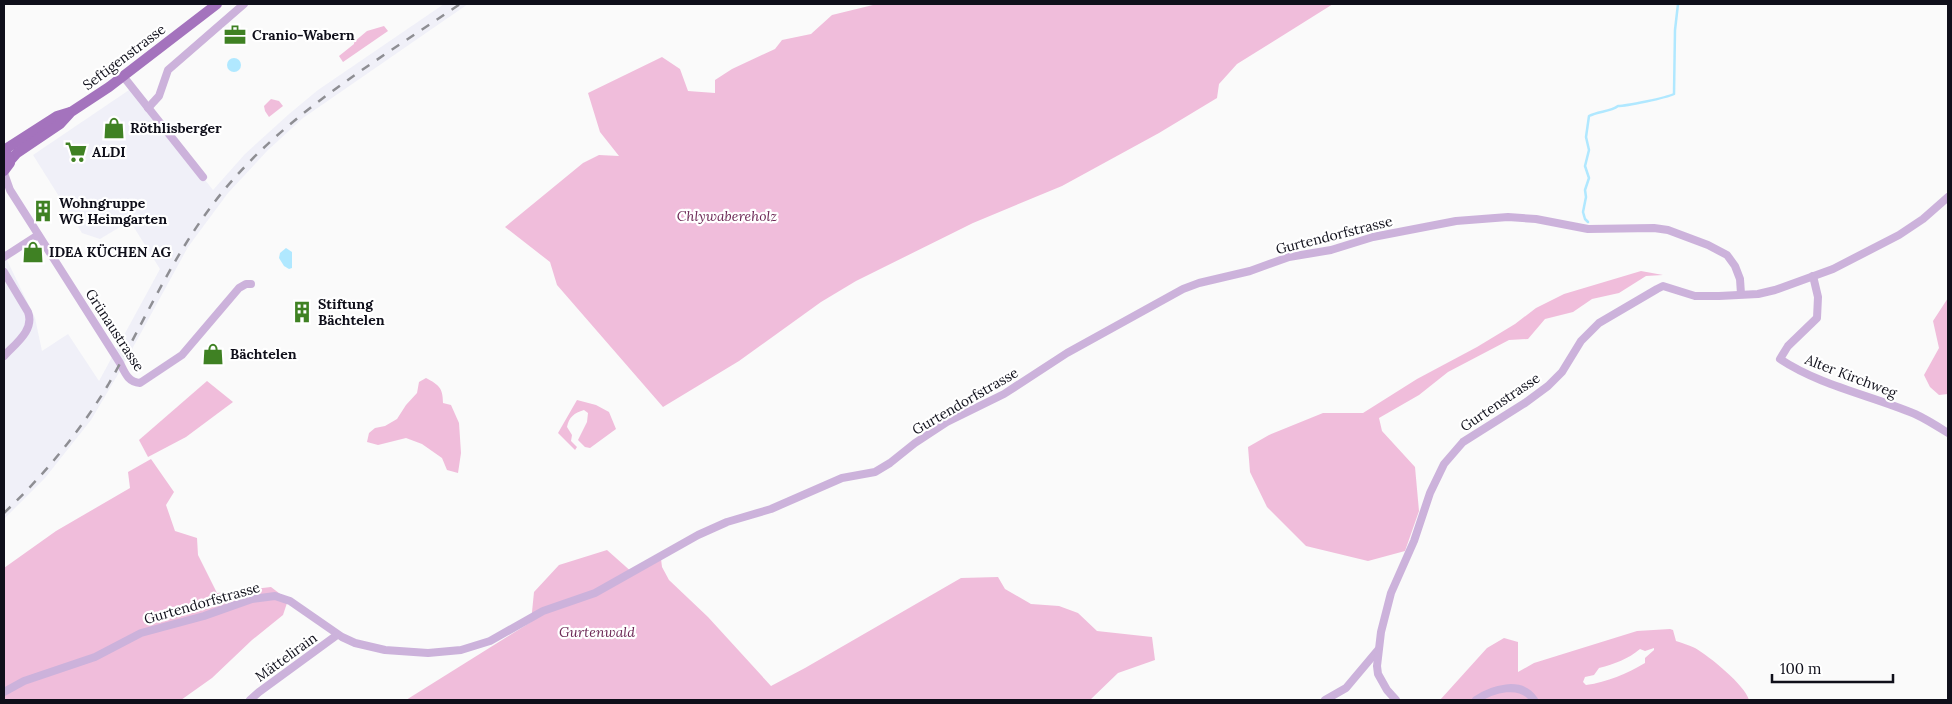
<svg xmlns="http://www.w3.org/2000/svg" width="1952" height="704" font-family="Lora,serif">
<style>
.built{fill:#f0f0f8}
.green{fill:#f0bddb;fill-rule:evenodd}
.water{fill:#b0e8ff}
.lines{fill:none;stroke-linecap:round;stroke-linejoin:round}
.stream{stroke:#b0e8ff;stroke-width:2.5}
.minor{stroke:#ccb2db;stroke-width:8}
.major{stroke:#a473bd;stroke-width:10}
.rail{stroke:#8e8e93;stroke-width:2.5;stroke-dasharray:9 9;stroke-linecap:butt}
.labels{text-anchor:middle;dominant-baseline:central;stroke-width:4.5;stroke-linejoin:round;paint-order:stroke}
.poi-label{font-size:14px;font-weight:bold;fill:#0f0f1a;stroke:#fff;text-anchor:start}
.street-label{font-size:14px;fill:#0f0f1a;stroke:#fff}
.park-label{font-size:14px;font-style:italic;fill:#6d2956;stroke:#fff}
</style>
<rect width="100%" height="100%" fill="#fafafa"/>
<path class="built" d="M444,4H468L303,118L268,150L228,193L188,247L120,371L91,420L45,478L4,519V254L35,318L42,351L68,334L99,381L160,269L130,221L100,239L82,233L33,155L132,88L213,190L245,154L289,114L318,90Z"/>
<g class="green">
<path d="M877,4H1333L1237,64L1219,84L1217,98L1159,133L1062,186L973,223L856,281L821,302L739,361L663,407L557,285L550,262L505,227L583,163L599,155L619,156L600,132L588,93L662,57L680,69L688,91L715,93V80L732,69L775,49L782,40L811,34L832,15Z"/>
<path d="M384,26L388,31L343,62L339,56L354,44V42L367,31Z"/>
<path d="M271,99L279,101L283,106L269,117L265,111L264,106Z"/>
<path d="M1641,271L1663,275L1646,276L1619,293L1592,299L1573,312L1545,319L1528,339L1509,340L1448,372L1419,395L1379,418L1382,431L1415,467L1419,511L1405,551L1368,561L1306,546L1267,507L1250,472L1248,447L1269,435L1323,413H1363L1417,379L1477,347L1515,324L1536,308L1564,294Z"/>
<path d="M1948,298V394L1939,395L1930,387L1924,375L1939,348L1933,321Z"/>
<path d="M426,378C439,385 443,388 443,403L451,405L459,423L461,453L458,473L447,470L442,458L422,444L406,438L378,445L367,442L369,433L375,428L385,426L397,419L406,405L417,393L419,382Z"/>
<path d="M207,381L233,402L186,437L148,457L139,440Z"/>
<path d="M577,400L596,405L609,412L616,429L590,448L585,447L578,440L587,422L588,413L584,410C574,413 569,417 567,427L572,435L571,441L577,447L575,450L558,433Z"/>
<path d="M151,459L174,492L166,505L175,531L197,538L198,555L217,593L271,587L288,600L283,615L252,640L212,678L181,700H4V568L56,531L130,488L128,472Z"/>
<path d="M607,550L634,574L661,559L662,567L669,580L708,617L771,686L805,668L961,578L998,577L1005,589L1031,604L1059,606L1078,613L1097,631L1152,637L1155,660L1118,673L1090,700H406L531,622L534,592L559,565Z"/>
<path d="M1670,629L1673,630L1676,641C1682,643 1689,645 1695,648C1709,656 1745,685 1749,700H1440L1487,648L1504,638L1518,642V672L1534,663L1637,631ZM1654,648V650L1645,658V663C1626,674 1608,682 1586,685L1583,682L1585,677L1594,675L1599,668C1615,664 1628,659 1640,649L1645,651Z"/>
</g>
<g class="water">
<circle cx="234" cy="65" r="7"/>
<path d="M286,248L292,252V268L289,269L284,266L279,258L280,253Z"/>
</g>
<g class="lines">
<path class="stream" d="M1588,222L1585,219L1583,212L1586,197L1585,190L1589,178L1585,166L1589,150L1586,137L1589,116C1598,111 1610,112 1618,106C1626,106 1666,98 1674,94L1675,30L1678,4"/>
<g class="minor">
<path d="M123,76L203,177"/>
<path d="M148,108L159,96L168,70L244,4"/>
<path d="M4,173L10,190L120,363C125,373 128,382 140,383L182,355L239,288L246,284H251"/>
<path d="M4,257L38,235"/>
<path d="M4,272L28,312C35,330 15,344 4,356"/>
<path d="M1813,276L1818,297L1817,318L1788,346L1780,359C1821,386 1870,395 1915,414C1926,419 1937,426 1948,433"/>
<path d="M4,692L24,681L95,657L141,633L204,616L252,599L275,596L290,601L342,637L355,643L385,650L428,653L461,650L490,641L543,611L595,593L698,535L727,522L771,509L842,478L875,472L890,463L915,443L947,422L1004,394L1067,353L1183,289L1199,283L1250,271L1289,257L1331,250L1373,237L1456,221L1508,217L1536,219L1588,229L1654,228L1668,230L1708,245L1727,255L1735,266L1740,279L1741,294"/>
<path d="M250,700L259,692L337,635"/>
<path d="M1325,700L1346,688L1378,650"/>
<path d="M1396,700L1387,690L1378,674L1377,666L1381,632L1391,593L1414,541L1430,493L1444,464L1463,442L1525,403L1548,386L1562,372L1581,341L1599,323L1657,289L1663,286L1695,296H1719L1758,294L1775,290L1833,269L1899,235L1923,219L1948,197"/>
<path d="M1476,700C1492,689 1521,680 1534,700"/>
</g>
<g class="major">
<path d="M4,150L57,116L70,112"/>
<path d="M10,161L17,153L60,124L71,112L109,87L217,4"/>
<path d="M4,171L10,163L8,155"/>
</g>
<path class="rail" d="M4,513C44,475 79,433 108,385C142,326 169,263 210,208C275,120 371,65 460,4"/>
</g>
<defs>
<g id="office-bare" transform="scale(1.725)"><path d="M-6-3h4V-5.5h4V-3h4V5H-6ZM-1-4.5V-3h2v-1.5ZM-6 0V1H6V0Z" fill="#3f8123" stroke="#fff" stroke-width="2.5" paint-order="stroke"/></g>
<g id="shop-bare" transform="scale(1.725)"><path d="M-5-2.5h2.3a2.7 3.5 0 0 1 5.4 0H5L5.5 6h-11ZM-1.5-2.5h3a1.5 2.3 0 0 0-3 0Z" fill="#3f8123" stroke="#fff" stroke-width="2.5" paint-order="stroke"/></g>
<g id="supermarket-bare" transform="scale(1.725)"><path d="M-6-5.5h2.5l.6 2H6L4.5 2H-2.5L-4.4-4H-6ZM-1.5 3.2a1.3 1.3 0 1 0 .1 0ZM3 3.2a1.3 1.3 0 1 0 .1 0Z" fill="#3f8123" stroke="#fff" stroke-width="2.5" paint-order="stroke"/></g>
<g id="building-bare" transform="scale(1.725)"><path d="M-4-6H4V6H1V3H-1V6H-4ZM-2.5-4.3h1.7v1.8h-1.7ZM.8-4.3h1.7v1.8H.8ZM-2.5-1h1.7V.8h-1.7ZM.8-1h1.7V.8H.8Z" fill="#3f8123" stroke="#fff" stroke-width="2.5" paint-order="stroke"/></g>
</defs>
<g fill-rule="evenodd">
<use href="#office-bare" x="235" y="35"/>
<use href="#shop-bare" x="114" y="128"/>
<use href="#supermarket-bare" x="76" y="152"/>
<use href="#building-bare" x="43" y="211"/>
<use href="#shop-bare" x="33" y="252"/>
<use href="#building-bare" x="302" y="312"/>
<use href="#shop-bare" x="213" y="354"/>
</g>
<g class="labels">
<g class="poi-label">
<text x="252" y="35">Cranio-Wabern</text>
<text x="130" y="128">Röthlisberger</text>
<text x="92" y="152">ALDI</text>
<text x="59" y="203">Wohngruppe<tspan x="59" dy="16">WG Heimgarten</tspan></text>
<text x="49" y="252">IDEA KÜCHEN AG</text>
<text x="318" y="304">Stiftung<tspan x="318" dy="16">Bächtelen</tspan></text>
<text x="230" y="354">Bächtelen</text>
</g>
<g class="street-label">
<text transform="translate(124 57) rotate(-37)">Seftigenstrasse</text>
<text transform="translate(1334 235) rotate(-14)">Gurtendorfstrasse</text>
<text transform="translate(115 330) rotate(57)">Grünaustrasse</text>
<text transform="translate(1851 376) rotate(21)">Alter Kirchweg</text>
<text transform="translate(965 401) rotate(-30)">Gurtendorfstrasse</text>
<text transform="translate(1500 402) rotate(-34)">Gurtenstrasse</text>
<text transform="translate(202 603) rotate(-16)">Gurtendorfstrasse</text>
<text transform="translate(286 657) rotate(-36)">Mättelirain</text>
</g>
<g class="park-label">
<text x="727" y="216">Chlywabereholz</text>
<text x="597" y="632">Gurtenwald</text>
</g>
</g>
<rect width="1952" height="704" fill="none" stroke="#0f0f1a" stroke-width="10"/>
<path d="M1772 674v8h121v-8" fill="none" stroke="#0f0f1a" stroke-width="2.5"/>
<text x="1780" y="674" font-size="15" fill="#0f0f1a" stroke="#ffffff" stroke-width="4" paint-order="stroke">100 m</text>
</svg>
